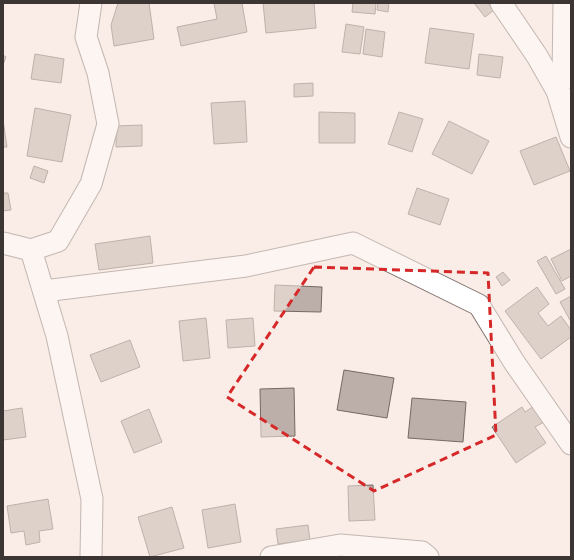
<svg xmlns="http://www.w3.org/2000/svg" width="574" height="560" font-family="Mulish,sans-serif">
<style>
.building{fill:#bcafa9;stroke:#756964}
.lines{fill:none;stroke-linecap:round;stroke-linejoin:round}
.street-casing{stroke:#827571;stroke-width:23}
.street{stroke:#fff;stroke-width:21}
.marked{fill:none;stroke:#d62828;stroke-width:3;stroke-dasharray:8 5;stroke-linejoin:round}
</style>
<rect width="100%" height="100%" fill="#faece6"/>
<g class="building">
<path d="M118,3H149L154,39L114,46L111,25Z"/>
<path d="M214,3H242L247,32L181,46L177,27L217,19Z"/>
<path d="M263,3H314L316,28L266,33Z"/>
<path d="M353,3H376L375,14L352,12Z"/>
<path d="M378,3H389L388,12L377,10Z"/>
<path d="M474,3H488L494,10L485,17Z"/>
<path d="M346,24L364,27L360,54L342,52Z"/>
<path d="M430,28L474,34L469,69L425,63Z"/>
<path d="M366,29L385,32L382,57L363,54Z"/>
<path d="M35,54L64,59L61,83L31,79Z"/>
<path d="M479,54L503,57L500,78L477,75Z"/>
<path d="M3,55L6,57L3,65Z"/>
<path d="M313,83V96L294,97V84Z"/>
<path d="M245,101L247,142L214,144L211,103Z"/>
<path d="M35,108L71,115L62,162L27,156Z"/>
<path d="M319,112L355,113V143H319Z"/>
<path d="M399,112L423,119L412,152L388,144Z"/>
<path d="M3,120L7,147H3Z"/>
<path d="M449,121L489,141L472,174L432,154Z"/>
<path d="M142,125V146L116,147V126Z"/>
<path d="M556,137L570,171L534,185L520,151Z"/>
<path d="M34,166L48,171L44,183L30,178Z"/>
<path d="M417,188L449,199L440,225L408,214Z"/>
<path d="M3,193H8L11,210L3,211Z"/>
<path d="M150,236L153,263L99,270L95,244Z"/>
<path d="M571,249V276L562,281L551,259Z"/>
<path d="M546,256L565,289L556,294L537,261Z"/>
<path d="M503,272L510,280L502,286L496,277Z"/>
<path d="M275,285L322,287L321,312L274,311Z"/>
<path d="M537,287L549,304L538,313L548,326L561,316L571,330V337L541,359L505,311Z"/>
<path d="M571,296V322L560,302Z"/>
<path d="M206,318L210,358L183,361L179,321Z"/>
<path d="M253,318L255,346L228,348L226,320Z"/>
<path d="M130,340L140,367L101,382L90,355Z"/>
<path d="M344,370L394,378L387,418L337,410Z"/>
<path d="M294,388L295,436L261,437L260,389Z"/>
<path d="M412,398L466,402L463,442L408,438Z"/>
<path d="M534,406L544,422L535,427L546,443L516,463L492,427L522,407L525,412Z"/>
<path d="M22,408L26,437L3,440V411Z"/>
<path d="M149,409L162,442L134,453L121,421Z"/>
<path d="M373,485L375,520L349,521L348,486Z"/>
<path d="M48,499L53,529L39,531L40,542L26,545L24,531L11,533L7,506Z"/>
<path d="M235,504L241,542L208,548L202,510Z"/>
<path d="M172,507L184,548L150,557L138,517Z"/>
<path d="M308,525L310,540L278,544L276,529Z"/>
</g>
<g class="lines">
<g class="street-casing">
<g id="street">
<path d="M501,3L537,56L557,91L564,99"/>
<path d="M564,3L563,77L557,91L571,137"/>
<path d="M3,243L31,250L58,241L91,184L108,124L98,73L86,37L91,3"/>
<path d="M31,250L57,336L92,499L91,557"/>
<path d="M44,291L246,266L353,243L479,305L514,362L571,444"/>
<path d="M271,557L340,545L422,552L428,557"/>
</g>
</g>
<use href="#street" class="street"/>
</g>
<path d="M0 0H574V560H0ZM314,267L488,273L496,435L374,491L227,397Z" fill="#faece6" fill-opacity=".55" fill-rule="evenodd"/>
<path class="marked" d="M314,267L488,273L496,435L374,491L227,397Z"/>
<rect width="574" height="560" fill="none" stroke="#3b3633" stroke-width="8"/>
</svg>
